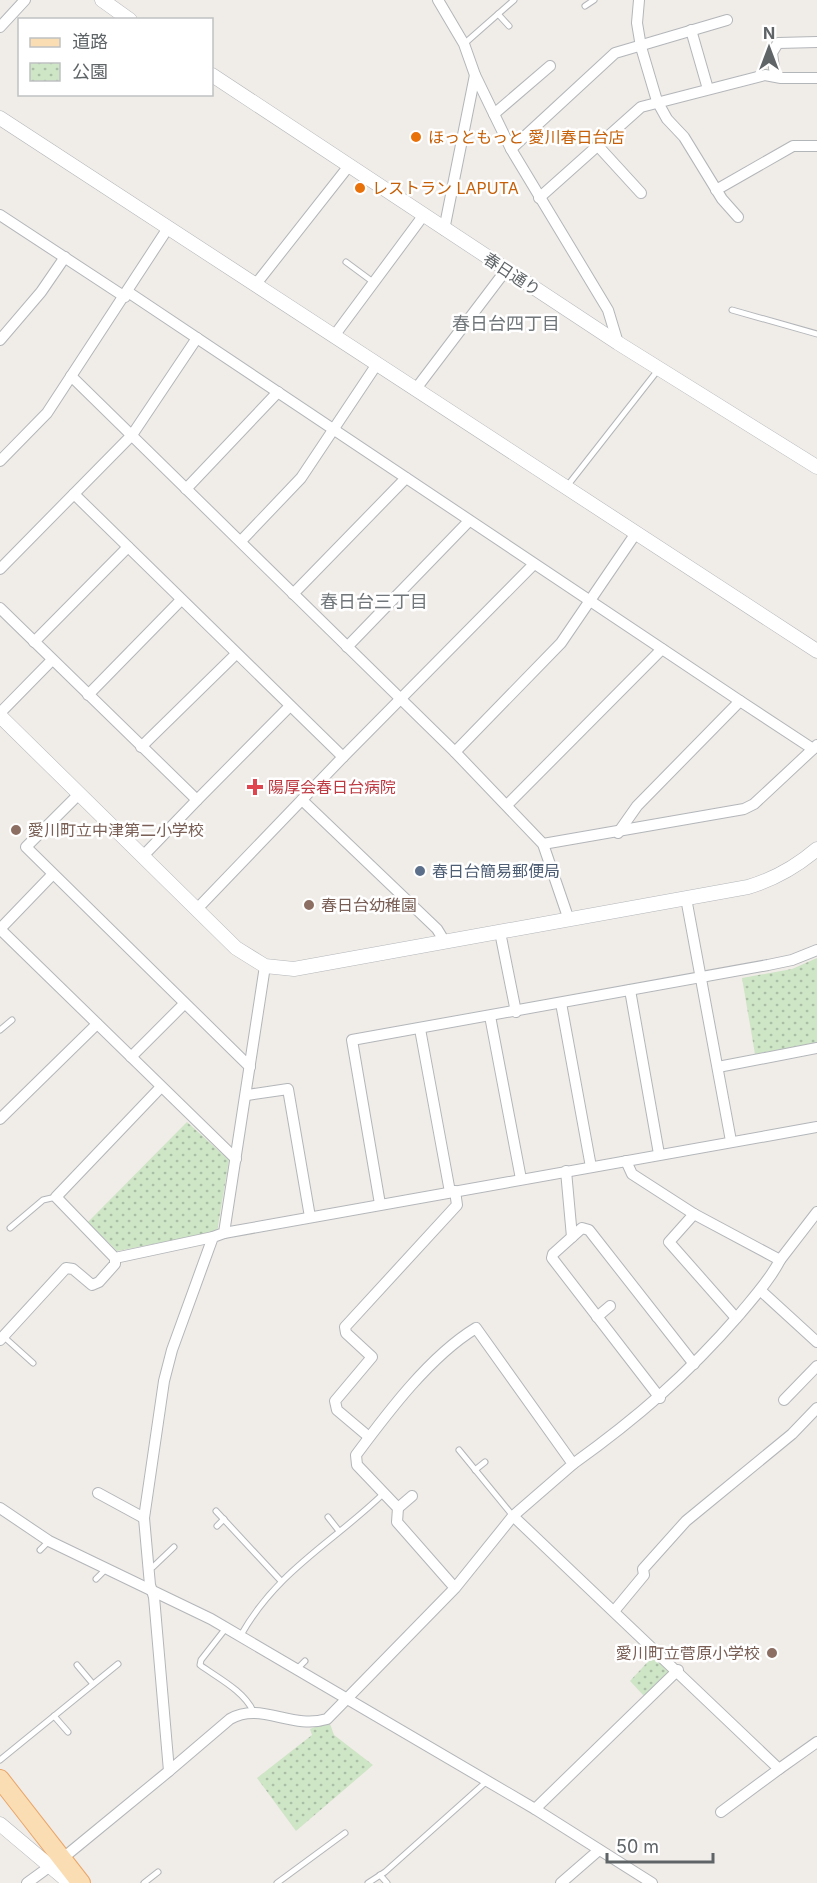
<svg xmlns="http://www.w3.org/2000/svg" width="817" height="1883" font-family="Inter,'Noto Sans JP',sans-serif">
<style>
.park{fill:url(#park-dots)}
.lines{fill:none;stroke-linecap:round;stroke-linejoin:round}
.service-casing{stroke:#b3b6b9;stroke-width:7}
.minor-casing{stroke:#b3b6b9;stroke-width:12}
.tertiary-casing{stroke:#b3b6b9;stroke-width:15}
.primary-casing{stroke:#e9a568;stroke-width:20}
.service{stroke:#fff;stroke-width:5}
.minor{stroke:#fff;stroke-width:10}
.tertiary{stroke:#fff;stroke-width:14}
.primary{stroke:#faddb3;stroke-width:18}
.food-dot{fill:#e8710a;stroke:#fff;stroke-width:2}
.health-dot{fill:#e0444e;stroke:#fff;stroke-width:2}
.education-dot{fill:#8d6e63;stroke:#fff;stroke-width:2}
.service-dot{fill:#5c6f8a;stroke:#fff;stroke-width:2}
.labels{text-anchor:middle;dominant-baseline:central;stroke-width:5;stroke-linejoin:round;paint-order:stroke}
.food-label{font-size:16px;fill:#c56008;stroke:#fff;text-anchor:start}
.street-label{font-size:16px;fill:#5f6467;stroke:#fff}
.health-label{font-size:16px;fill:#be3a42;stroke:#fff;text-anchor:start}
.education-label{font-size:16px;fill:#785e54;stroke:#fff;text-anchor:start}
.service-label{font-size:16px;fill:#4e5e75;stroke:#fff;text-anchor:start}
.neighbourhood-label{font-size:18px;fill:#707679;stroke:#fff}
</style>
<defs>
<pattern id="park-dots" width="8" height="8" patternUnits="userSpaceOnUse" patternTransform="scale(1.5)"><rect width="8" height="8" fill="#cee5c6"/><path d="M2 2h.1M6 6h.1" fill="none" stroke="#aabda5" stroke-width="1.8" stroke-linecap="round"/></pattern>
</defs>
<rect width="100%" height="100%" fill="#f0ece8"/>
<g class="park">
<path d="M817,958V1043L755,1054L742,978L792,969Z"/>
<path d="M187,1122L229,1160L217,1232L117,1251L88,1222Z"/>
<path d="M655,1654L668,1667V1674L644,1696L630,1681Z"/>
<path d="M329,1721L334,1735L373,1765L296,1831L257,1778L312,1735L310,1729Z"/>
</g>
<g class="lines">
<g class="service-casing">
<g id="service">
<path d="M585,6L594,0"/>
<path d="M498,14L509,26"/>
<path d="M464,44L514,0"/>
<path d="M346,262L373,282"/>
<path d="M732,310L817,334"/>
<path d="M568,485L658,370"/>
<path d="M0,1030L12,1020"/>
<path d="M10,1228L43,1200L56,1197"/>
<path d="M3,1336L33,1363"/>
<path d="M459,1450L513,1516"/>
<path d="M475,1470L485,1462"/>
<path d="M216,1511L281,1581"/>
<path d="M328,1517L339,1531"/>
<path d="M217,1526L224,1519"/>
<path d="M40,1550L49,1541"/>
<path d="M148,1568L153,1567L174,1547"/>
<path d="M96,1579L106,1569"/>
<path d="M226,1628L201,1660L200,1665C218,1678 244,1691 253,1711"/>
<path d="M241,1635C277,1571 332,1543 383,1494"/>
<path d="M77,1665L93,1684"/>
<path d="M297,1669L305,1661"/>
<path d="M54,1716L68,1732"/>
<path d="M0,1760L118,1664"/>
<path d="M380,1875L387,1883"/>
<path d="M144,1883L158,1872"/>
<path d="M277,1883L345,1833"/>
<path d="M368,1883L385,1872L487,1781"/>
</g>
</g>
<g class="minor-casing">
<g id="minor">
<path d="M438,0L464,44L475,75L511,149L608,310L618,343"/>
<path d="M639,0L637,23L641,47L657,101L667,119L684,137L722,199L738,217"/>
<path d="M0,27L25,0"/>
<path d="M691,30L708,89"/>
<path d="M775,75L772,53L778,43L817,42"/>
<path d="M494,114L550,66"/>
<path d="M598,146L641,193"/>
<path d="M511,149L615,53L727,20"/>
<path d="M716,190L793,146H817"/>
<path d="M539,198L641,107L765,75L781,78H817"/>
<path d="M0,215L125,297"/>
<path d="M444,230L475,75"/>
<path d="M256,284L348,167"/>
<path d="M128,292L740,701L813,749L817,745"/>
<path d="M334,336L423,216"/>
<path d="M0,340L41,292L65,257"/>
<path d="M71,376L455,752L543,844L569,920"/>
<path d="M415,390L506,270"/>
<path d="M0,461L47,413L168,228"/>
<path d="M186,489L278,392"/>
<path d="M74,494L343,757L534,564"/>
<path d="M241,541L301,478L377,364"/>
<path d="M0,569L132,435L197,338"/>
<path d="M293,594L406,478"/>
<path d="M0,608L197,800L143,856"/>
<path d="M34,642L128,547"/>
<path d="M347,647L469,521"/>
<path d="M88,695L181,600"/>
<path d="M0,713L52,660"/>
<path d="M141,747L235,655"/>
<path d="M455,752L561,643L636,533"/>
<path d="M79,794L26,847L250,1067"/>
<path d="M197,800L290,706"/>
<path d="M302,800L437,929L445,942"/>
<path d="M507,805L662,649"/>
<path d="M618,833L637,806L740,701"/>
<path d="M543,844L744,809L754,804L813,749"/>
<path d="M686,898L731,1141"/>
<path d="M196,910L343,757"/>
<path d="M0,929L236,1159"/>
<path d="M0,929L52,875"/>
<path d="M500,932L516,1012"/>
<path d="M630,990L659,1154"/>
<path d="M561,1003L591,1167"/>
<path d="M490,1016L521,1179"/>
<path d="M420,1029L450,1192"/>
<path d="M131,1057L184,1004"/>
<path d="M718,1067L817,1048"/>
<path d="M161,1087L56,1197L115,1258L213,1237"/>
<path d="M247,1095L288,1089L310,1217"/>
<path d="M0,1119L97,1024"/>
<path d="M566,1171L572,1237"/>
<path d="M380,1204L352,1040L768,965L792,960L817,950"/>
<path d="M694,1214L669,1242L736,1318"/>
<path d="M224,1233L817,1127"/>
<path d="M780,1260L817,1212"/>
<path d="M760,1290L817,1342"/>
<path d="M597,1317L610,1306"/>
<path d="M0,1340L66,1268L73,1269L92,1285L99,1282L115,1264V1258"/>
<path d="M660,1398L552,1258L553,1254L582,1228L589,1230L694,1364"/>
<path d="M784,1400L817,1366"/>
<path d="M369,1437L337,1410L335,1401L372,1357L346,1333L345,1327L457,1205L455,1191"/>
<path d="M573,1464C637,1418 687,1375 739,1315C753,1298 770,1280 780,1260L694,1214L632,1174L626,1161"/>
<path d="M98,1493L144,1518"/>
<path d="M0,1508L49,1541L211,1619L535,1809L678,1670"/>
<path d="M398,1508L412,1496"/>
<path d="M513,1516L779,1769L817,1742"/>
<path d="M615,1610L644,1575L643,1569L686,1521L792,1434L817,1408"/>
<path d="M169,1771L230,1719C261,1701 291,1730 327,1719L455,1588L513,1516L573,1464L476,1328C430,1356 388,1412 356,1455L357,1465L398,1508L397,1522L455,1588"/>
<path d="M535,1809L652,1883"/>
<path d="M721,1812L779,1769"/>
<path d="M63,1858L169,1771L154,1597L150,1585L144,1518L164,1381L172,1350L213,1237L224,1233L265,966"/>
<path d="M27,1883L49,1867"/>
<path d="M561,1883L599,1850"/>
</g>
</g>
<g class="tertiary-casing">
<g id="tertiary">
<path d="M102,0L130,20"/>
<path d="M212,75L618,343L817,467"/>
<path d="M0,118L817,651"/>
<path d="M0,716L236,948L265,966L294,969L748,887C775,879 796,867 817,849"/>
<path d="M0,1824L70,1883"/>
</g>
</g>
<g class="primary-casing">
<path id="primary" d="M0,1779L81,1883"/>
</g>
<use href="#service" class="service"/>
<use href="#minor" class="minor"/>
<use href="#tertiary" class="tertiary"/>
<use href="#primary" class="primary"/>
</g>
<g class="food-dot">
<circle cx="416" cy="137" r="6"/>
<circle cx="360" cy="188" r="6"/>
</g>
<path class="health-dot" d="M252 778h6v6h6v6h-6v6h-6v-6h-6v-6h6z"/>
<g class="education-dot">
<circle cx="16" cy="830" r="6"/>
<circle cx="309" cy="905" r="6"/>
<circle cx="772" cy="1653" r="6"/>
</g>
<circle class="service-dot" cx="420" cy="871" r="6"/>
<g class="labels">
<g class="food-label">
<text x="428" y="137">ほっともっと 愛川春日台店</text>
<text x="372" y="188">レストラン LAPUTA</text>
</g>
<g class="street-label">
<text transform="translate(512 274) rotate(33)">春日通り</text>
</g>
<g class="health-label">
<text x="268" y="787">陽厚会春日台病院</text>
</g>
<g class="education-label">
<text x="28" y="830">愛川町立中津第二小学校</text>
<text x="321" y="905">春日台幼稚園</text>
<text x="760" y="1653" text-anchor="end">愛川町立菅原小学校</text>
</g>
<g class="service-label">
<text x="432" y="871">春日台簡易郵便局</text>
</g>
<g class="neighbourhood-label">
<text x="506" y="323">春日台四丁目</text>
<text x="374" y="601">春日台三丁目</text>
</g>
</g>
<rect x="18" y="18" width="195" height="78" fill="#ffffff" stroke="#bfc1c2" stroke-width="1.5"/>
<rect x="30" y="38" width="30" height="9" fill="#faddb3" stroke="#bfc1c2" stroke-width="1.5"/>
<text x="72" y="48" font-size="18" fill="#5f6467">道路</text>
<rect x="30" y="63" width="30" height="18" fill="url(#park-dots)" stroke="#bfc1c2" stroke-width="1.5"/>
<text x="72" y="78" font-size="18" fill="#5f6467">公園</text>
<g transform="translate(769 48)" stroke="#ffffff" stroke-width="4.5" paint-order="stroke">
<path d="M0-4.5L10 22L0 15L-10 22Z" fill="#5f6467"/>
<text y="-9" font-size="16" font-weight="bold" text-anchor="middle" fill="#5f6467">N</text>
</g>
<path d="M607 1853v9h106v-9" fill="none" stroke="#5f6467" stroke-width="3"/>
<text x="616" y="1853" font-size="18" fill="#5f6467" stroke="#ffffff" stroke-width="4.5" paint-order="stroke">50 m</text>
</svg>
